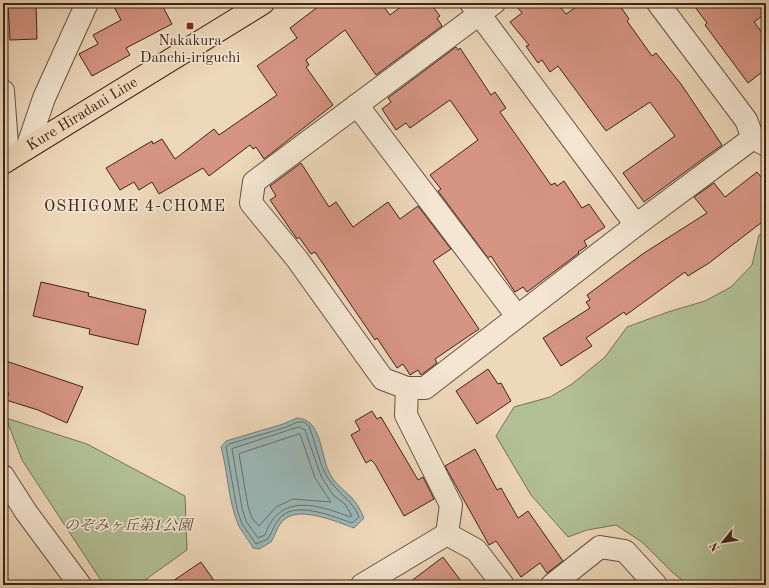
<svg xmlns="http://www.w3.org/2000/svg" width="769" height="588" font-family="'Old Standard TT','Noto Serif JP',serif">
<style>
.green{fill:#b2c095;stroke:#777258}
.water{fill:#9bb8b8;stroke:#757d79}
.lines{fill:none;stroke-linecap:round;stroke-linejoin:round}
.shore{stroke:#6c6e6a;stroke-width:1}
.building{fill:#d69483;stroke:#3c251b}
.minor-casing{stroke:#685243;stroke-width:24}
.major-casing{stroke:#3c251b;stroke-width:24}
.minor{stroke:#f4e6d2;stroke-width:22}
.major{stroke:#eed8ba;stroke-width:22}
.poi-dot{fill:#8f2418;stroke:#f4e6d2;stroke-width:1.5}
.labels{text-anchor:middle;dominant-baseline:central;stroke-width:3.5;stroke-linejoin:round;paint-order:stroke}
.poi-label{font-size:15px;fill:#3c251b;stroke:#f4e6d2}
.street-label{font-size:15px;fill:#3c251b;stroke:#f4e6d2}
.park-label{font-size:15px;font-style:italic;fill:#5a4c3a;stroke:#f4e6d2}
.neighbourhood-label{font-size:16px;letter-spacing:1px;fill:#3c251b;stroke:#f4e6d2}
</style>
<rect width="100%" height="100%" fill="#eed8ba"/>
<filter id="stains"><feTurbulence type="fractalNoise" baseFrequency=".005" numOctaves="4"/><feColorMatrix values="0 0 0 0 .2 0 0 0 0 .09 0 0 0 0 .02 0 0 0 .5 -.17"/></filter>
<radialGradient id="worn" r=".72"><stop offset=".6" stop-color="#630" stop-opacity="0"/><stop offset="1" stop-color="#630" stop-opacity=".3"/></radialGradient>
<g class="green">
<path d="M766,231V585H688L671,571L642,542L616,525L587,530L568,537L531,495L496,436L514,407L550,397L572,384L605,357L627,327L668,312L705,301L731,287L752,265L759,235Z"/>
<path d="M6,418L87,444L185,496L187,550L138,585H104L22,460Z"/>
</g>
<path class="water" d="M297,418C322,419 320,454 329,472C334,483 343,489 351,497C357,503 361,511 364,518L354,528C337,522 301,506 285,519C277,525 276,534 271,542L259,549L253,548C249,540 240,530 238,524C228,500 228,472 221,447L226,441L283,424Z"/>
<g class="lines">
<g class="shore">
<path d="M298,422H304L309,426C315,441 318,459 325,473C334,491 354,501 359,517L352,523C335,517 299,502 283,515C275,522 273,530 268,539L256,544L242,524L237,509L226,447L229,444L284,428Z"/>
<path d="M299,427L305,430L321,476L333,495L345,504L352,516L350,517C317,504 279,493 265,535L258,538L246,521L242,508L232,449Z"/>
<path d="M300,434L315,478L331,502L293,499L276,507L259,526L252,518L248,506L239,454Z"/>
</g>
</g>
<g class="building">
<path d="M8,3H36L37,39L10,40Z"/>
<path d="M112,3H161L172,24L126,48L130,55L92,76L79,54L98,44L93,35L121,20Z"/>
<path d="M323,3H381L390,15L406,3H430L440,16L437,18L442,26L376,75L345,30L306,60L309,65L306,67L333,105L264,159L256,147L253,149L250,145L209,176L203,168L159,194L152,182L139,190L134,182L120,190L106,168L152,141L153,144L162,139L175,159L214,129L219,135L277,95L257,66L297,38L290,28Z"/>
<path d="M514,3H557L566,14L582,3H618L629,19L627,21L652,56L656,53L681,84L722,145L644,202L623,173L675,136L650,102L606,131L558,66L550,72L542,60L538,63L526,46L529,45L510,22L522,13Z"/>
<path d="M692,3H766V13L754,22L766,38V69L748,83L705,25L707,23Z"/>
<path d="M456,47L458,50L460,48L491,95L495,92L506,108L500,112L551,185L555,183L557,186L564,181L582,208L589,204L605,227L584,241L587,246L578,252L579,253L527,292L523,287L515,292L491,256L488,258L438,191L441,189L430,175L478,140L450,100L410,128L406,123L396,130L382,109L391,102L388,98Z"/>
<path d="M301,163L329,207L336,202L353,227L388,202L400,219L418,206L451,249L433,261L479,329L435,359L437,363L421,375L418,370L410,375L403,364L397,368L377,338L375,340L315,252L311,254L299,237L297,239L270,200L276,196L270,186Z"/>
<path d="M757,172L766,183V219L709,263L688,276L685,272L626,315L624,312L586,338L592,346L561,366L543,338L590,308L586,302L590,300L587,295L644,253L707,213L694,197L714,183L725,197Z"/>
<path d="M41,282L89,293L88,296L146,310L138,345L89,334L90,329L33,316Z"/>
<path d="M3,360L83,387L67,423L38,410L6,400L9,393L3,391Z"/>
<path d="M488,369L498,384L501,383L511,401L477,424L456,391Z"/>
<path d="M372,411L377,419L381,417L418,480L423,477L434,499L404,516L375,464L371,460L366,463L351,435L360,430L355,421Z"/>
<path d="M475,449L497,490L501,488L518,518L528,511L563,561L547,573L540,563L521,577L496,541L489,545L445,466Z"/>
<path d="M443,557L464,585H406Z"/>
<path d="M201,562L217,585H167Z"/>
</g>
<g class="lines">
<g class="minor-casing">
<g id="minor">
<path d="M471,3L636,225"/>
<path d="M494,3L254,182L251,203L297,259L383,379L407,388H425L636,225L753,138"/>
<path d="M658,3L746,120L753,138L766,145"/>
<path d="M3,91L8,159"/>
<path d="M357,105L517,316"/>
<path d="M27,148L44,98L87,3"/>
<path d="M407,388L406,415L451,505L447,534"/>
<path d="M3,476L26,512L80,585"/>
<path d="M362,585L447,534L476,550L503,585"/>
<path d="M552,585L600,547L625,551L656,585"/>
</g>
</g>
<g class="major-casing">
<g id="major">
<path id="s1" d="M3,163L263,3"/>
</g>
</g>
<use href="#minor" class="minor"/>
<use href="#major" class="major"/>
</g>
<rect class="poi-dot" x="186" y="22" width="8" height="8" rx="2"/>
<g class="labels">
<g class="poi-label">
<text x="190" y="41">Nakakura<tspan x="190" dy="17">Danchi-iriguchi</tspan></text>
</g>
<g class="street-label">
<text stroke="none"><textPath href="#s1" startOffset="93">Kure Hiradani Line</textPath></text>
</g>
<g class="park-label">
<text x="128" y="526">のぞみヶ丘第1公園</text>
</g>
<g class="neighbourhood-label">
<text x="135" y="207">OSHIGOME 4-CHOME</text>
</g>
</g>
<rect width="769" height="588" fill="none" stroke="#eed8ba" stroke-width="16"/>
<rect x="4" y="4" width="761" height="580" fill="none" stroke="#3c251b" stroke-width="2"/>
<rect x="8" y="8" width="753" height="572" fill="none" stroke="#3c251b"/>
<g transform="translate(723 542) rotate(240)" stroke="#f4e6d2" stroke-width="3" paint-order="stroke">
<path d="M0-3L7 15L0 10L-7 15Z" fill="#3c251b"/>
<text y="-6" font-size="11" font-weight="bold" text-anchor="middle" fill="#3c251b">N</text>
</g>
<rect width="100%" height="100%" filter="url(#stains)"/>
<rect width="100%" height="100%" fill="url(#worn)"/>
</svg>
